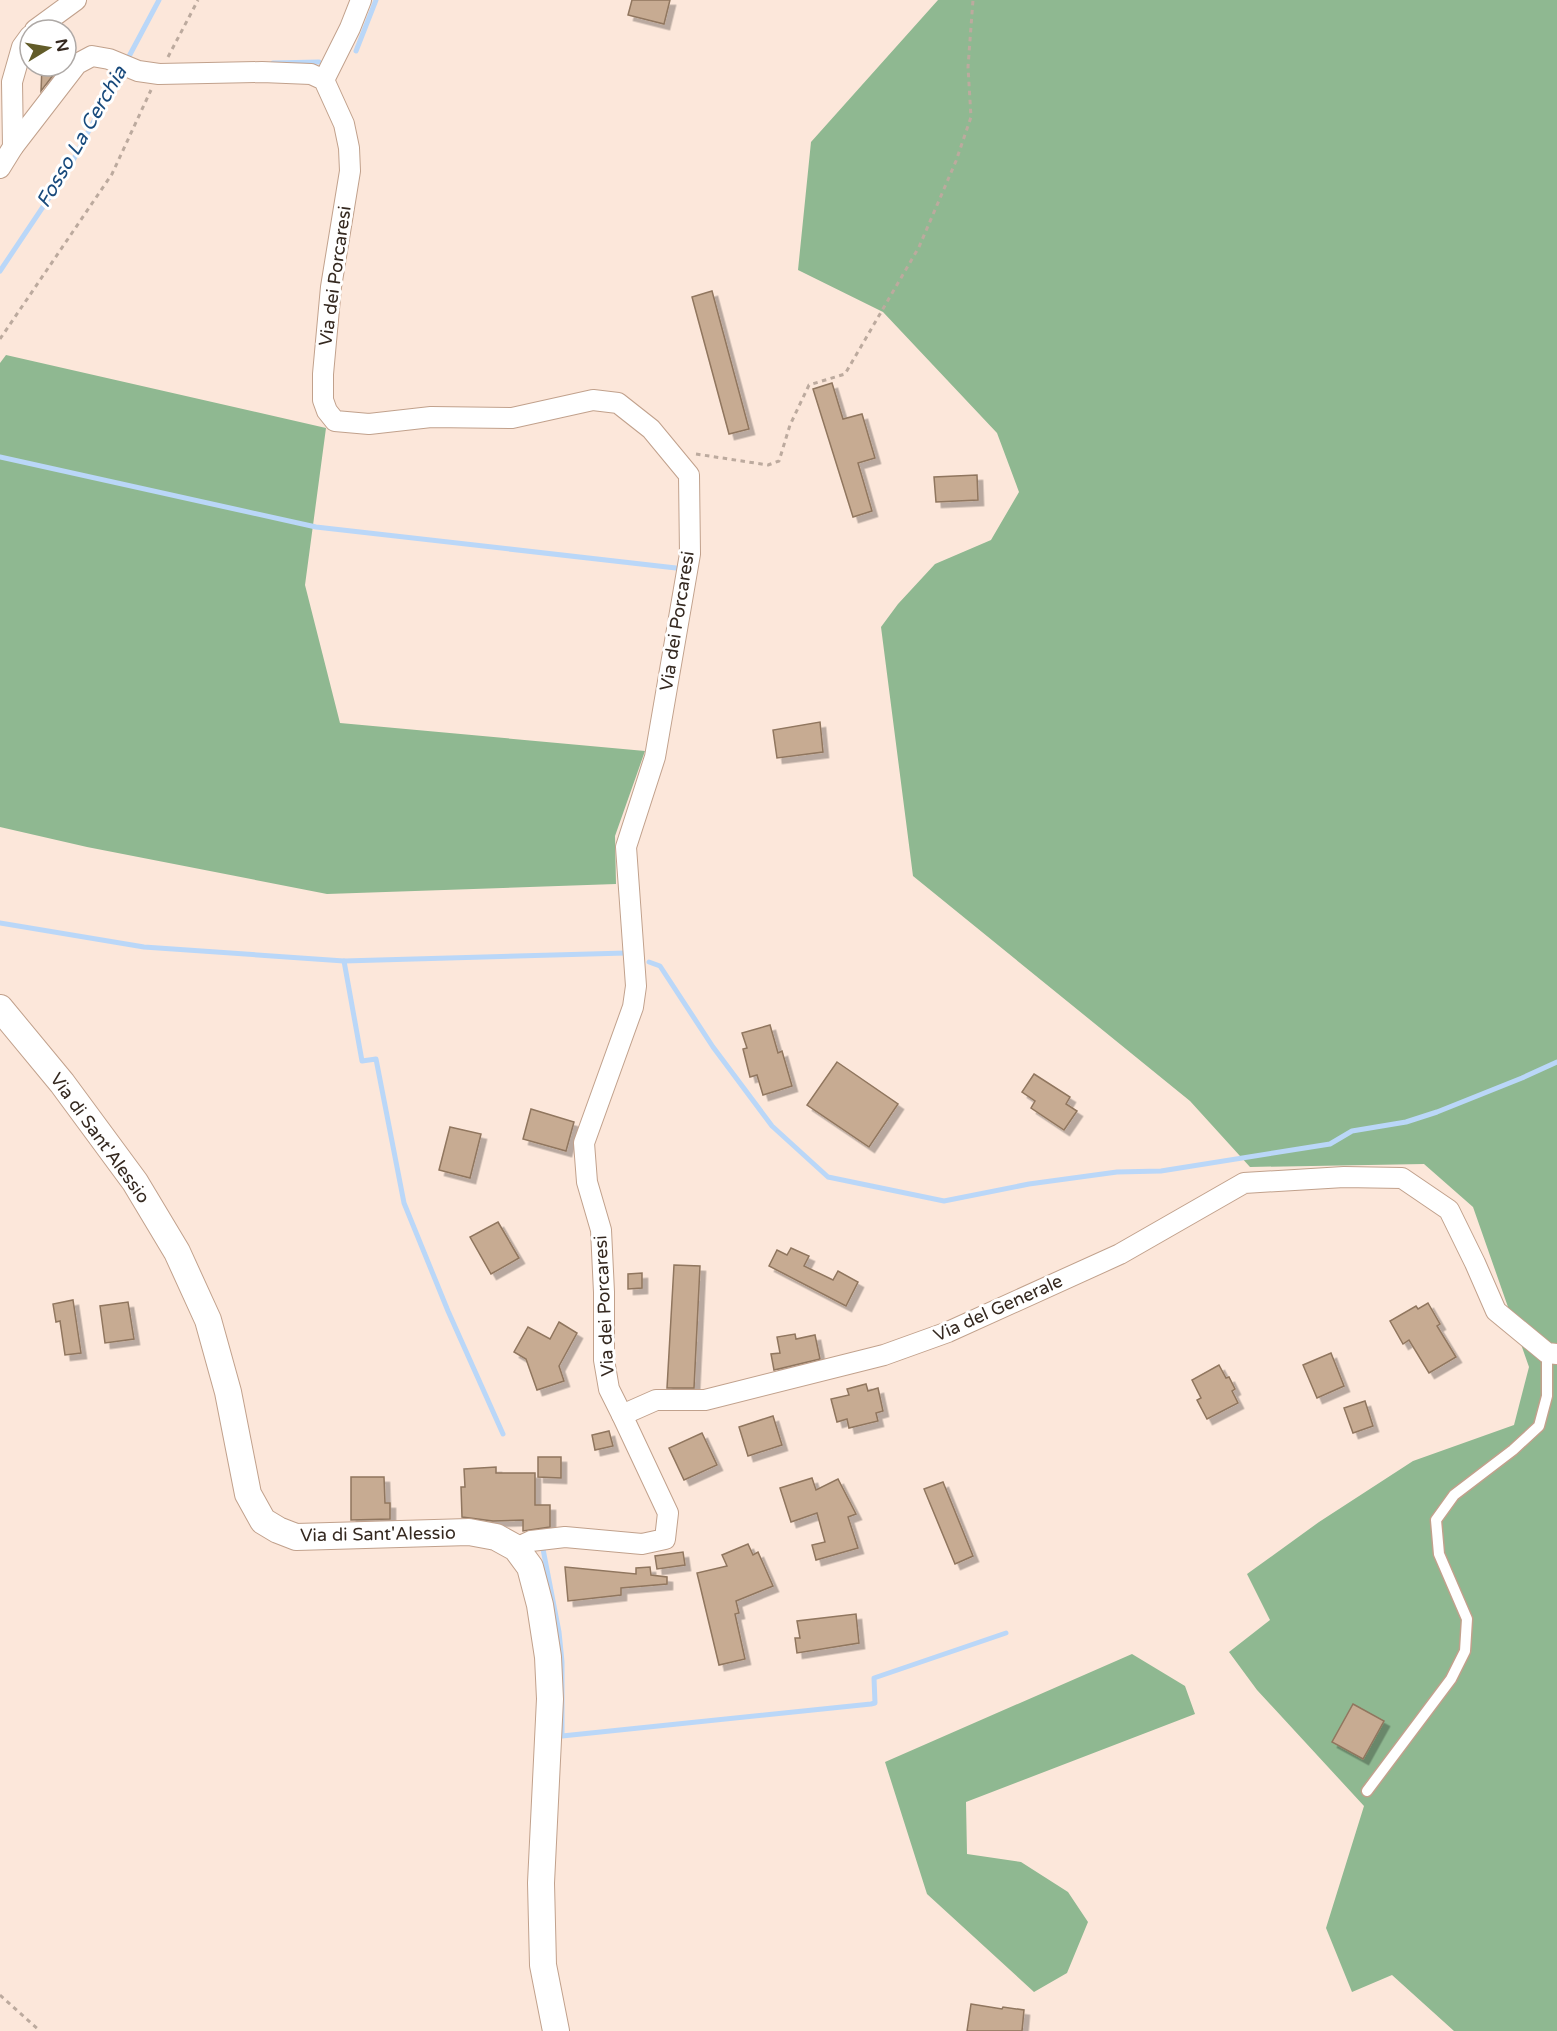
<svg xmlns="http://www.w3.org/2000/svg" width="1557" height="2031" font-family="'Varela Round',sans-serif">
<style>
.forest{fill:#8fb891}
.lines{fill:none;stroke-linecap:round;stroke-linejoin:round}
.stream{stroke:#bad7f8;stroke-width:5}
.building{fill:#c7ab92;stroke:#90765e;stroke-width:1.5;filter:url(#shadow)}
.service-casing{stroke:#c1a18c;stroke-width:13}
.minor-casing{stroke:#c1a18c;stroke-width:22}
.tertiary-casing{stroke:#c1a18c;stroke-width:28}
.path{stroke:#bcaa9e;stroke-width:3;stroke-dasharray:4.5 4.5;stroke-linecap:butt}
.service{stroke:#fff;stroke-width:10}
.minor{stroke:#fff;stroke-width:20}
.tertiary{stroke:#fff;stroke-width:26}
.labels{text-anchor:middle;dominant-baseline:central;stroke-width:6;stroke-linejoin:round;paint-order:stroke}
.street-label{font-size:18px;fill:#352920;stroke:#fff}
.water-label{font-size:20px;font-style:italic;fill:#184a7c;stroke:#fff}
</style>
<defs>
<filter id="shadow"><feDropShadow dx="5.5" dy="5.5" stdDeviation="0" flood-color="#0004"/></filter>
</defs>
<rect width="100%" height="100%" fill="#fce7da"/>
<g class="forest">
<path d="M938,0H1557V2031H1454L1392,1975L1352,1992L1326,1928L1364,1806L1257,1690L1229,1652L1270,1620L1247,1574L1319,1522L1413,1461L1514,1425L1529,1367L1473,1207L1424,1164L1250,1167L1190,1101L913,876L881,627L898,604L935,564L991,540L1019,492L997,433L883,312L798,270L811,142Z"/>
<path d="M6,355L326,428L305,585L340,723L645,751L615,836L616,884L327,894L87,847L0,827V363Z"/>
<path d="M1132,1654L1185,1686L1195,1714L966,1802L967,1854L1021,1862L1068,1892L1088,1922L1067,1973L1034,1992L927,1894L885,1762Z"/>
</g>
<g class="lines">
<g class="stream">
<path d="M356,51L376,0"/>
<path d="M126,62L159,0"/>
<path d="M273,63L319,62"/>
<path d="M0,271L69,168L121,70"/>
<path d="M0,457L316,527L676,568"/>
<path d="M0,923L144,947L344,961L626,953"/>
<path d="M344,961L362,1061L376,1059L404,1203L448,1311L503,1434"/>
<path d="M649,962L660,966L713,1047L772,1126L828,1177L944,1201L1029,1184L1117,1172L1161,1171L1330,1144L1352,1131L1406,1122L1437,1112L1522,1078L1557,1062"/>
<path d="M543,1549L559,1632L562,1662V1736L871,1704L875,1703L874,1678L1006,1633"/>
</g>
</g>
<g class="building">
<path d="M632,0H670L664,24L628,15Z"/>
<path d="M42,66H60L41,91Z"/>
<path d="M712,291L749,429L729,434L692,297Z"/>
<path d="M832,383L843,419L862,414L875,458L858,463L872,511L853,517L813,389Z"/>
<path d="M977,475L978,500L936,502L934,477Z"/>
<path d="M820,722L823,752L777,758L773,730Z"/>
<path d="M770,1025L778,1053L782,1051L792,1086L763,1095L757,1075L750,1077L743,1049L747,1048L742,1033Z"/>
<path d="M837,1062L898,1104L869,1147L807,1105Z"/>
<path d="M1034,1074L1070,1097L1066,1104L1077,1111L1064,1130L1031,1108L1035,1101L1022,1092Z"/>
<path d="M531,1109L574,1122L566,1151L523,1139Z"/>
<path d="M450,1127L481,1134L470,1178L439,1170Z"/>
<path d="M498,1222L519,1258L491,1274L470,1237Z"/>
<path d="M791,1248L809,1256L804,1266L833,1280L838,1271L858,1282L846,1306L769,1266L777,1250L787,1255Z"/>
<path d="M674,1265L700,1266L694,1388H667Z"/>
<path d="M642,1273V1288L628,1289V1274Z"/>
<path d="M73,1300L81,1353L65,1355L60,1321L56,1322L53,1304Z"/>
<path d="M128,1302L134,1339L105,1343L100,1306Z"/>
<path d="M1428,1303L1440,1324L1437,1326L1456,1357L1429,1373L1409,1340L1403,1344L1390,1321L1416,1306L1418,1309Z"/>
<path d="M559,1322L577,1333L559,1366L564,1381L537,1390L526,1359L514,1352L528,1327L550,1339Z"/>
<path d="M795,1334L796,1339L815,1335L820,1359L774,1370L771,1354L780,1353L777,1337Z"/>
<path d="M1331,1353L1344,1386L1317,1398L1303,1365Z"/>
<path d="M1219,1365L1226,1378L1229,1377L1235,1389L1232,1391L1238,1403L1207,1419L1197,1400L1201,1398L1192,1380Z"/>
<path d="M866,1384L868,1391L878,1388L883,1411L876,1413L878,1421L849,1428L847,1419L837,1422L831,1399L849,1395L847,1389Z"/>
<path d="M1365,1401L1373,1426L1353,1433L1344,1408Z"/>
<path d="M773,1416L782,1445L748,1456L739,1427Z"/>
<path d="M609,1431L613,1446L595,1450L592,1435Z"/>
<path d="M702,1433L717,1465L684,1480L669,1448Z"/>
<path d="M538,1457H561V1478L538,1477Z"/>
<path d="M496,1467V1473H535V1505H550V1527L523,1531V1520L493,1521L462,1517L461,1487H465L464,1469Z"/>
<path d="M351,1477H384L385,1503H390V1519L351,1520Z"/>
<path d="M812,1478L816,1490L838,1479L856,1514L848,1517L858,1548L816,1560L812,1545L825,1542L817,1513L791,1522L780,1488Z"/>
<path d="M943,1482L973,1556L955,1564L924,1489Z"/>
<path d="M748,1544L753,1555L758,1552L773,1586L736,1601L739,1613L735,1614L745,1659L719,1665L697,1573L727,1566L722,1555Z"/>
<path d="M683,1552L685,1565L657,1569L655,1556Z"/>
<path d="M565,1567L636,1574V1568L650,1567L651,1575L667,1577V1584L621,1588V1595L568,1601Z"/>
<path d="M856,1614L859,1643L797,1653L795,1638H800L797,1621Z"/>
<path d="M1353,1704L1384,1721L1363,1759L1332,1742Z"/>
<path d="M971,2004L1002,2009L1003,2007L1024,2010L1022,2031H967Z"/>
</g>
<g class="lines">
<g class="service-casing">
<path id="service" d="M1367,1791L1451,1679L1465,1651L1467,1619L1439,1554L1436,1520L1454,1495L1513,1450L1539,1426L1547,1396V1353"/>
</g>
<g class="minor-casing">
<g id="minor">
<path d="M35,30L76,0"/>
<path d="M324,80L350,28L361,0"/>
<path d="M13,147L77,64L92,56L109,59L138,71L159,74L262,72L311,74L324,80L344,124L349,148L350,171L331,287L323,374V400L327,411L335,421L369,424L431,417L512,418L593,400L618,403L651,429L689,475L690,554L655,757L626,847L636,986L633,1007L584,1143L587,1182L601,1230L604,1292V1360L609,1389L622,1415"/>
<path d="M0,168L13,147L12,82L22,47L30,36"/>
<path d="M516,1548L531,1541L565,1537L642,1544L665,1539L668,1513L622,1415L656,1400H705L884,1355L948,1332L1120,1254L1244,1183L1344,1177L1402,1178L1449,1210L1475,1263L1496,1311L1547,1353L1557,1354"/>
</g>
</g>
<g class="tertiary-casing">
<path id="tertiary" d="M0,1008L62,1083L135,1182L177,1252L208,1320L228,1392L248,1494L263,1521L278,1530L296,1537L469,1532L496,1537L516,1548L530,1567L540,1605L548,1657L550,1699L541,1883L543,1965L556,2031"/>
</g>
<g class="path">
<path d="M168,57L198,0"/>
<path d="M0,339L112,174L151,90"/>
<path d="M696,454L768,465L779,461L790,425L809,385L845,374L919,247L956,161L971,117L968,67L973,0"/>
<path d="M0,1995L40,2031"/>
</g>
<use href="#service" class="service"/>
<use href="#minor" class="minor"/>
<use href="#tertiary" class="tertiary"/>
</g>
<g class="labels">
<g class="street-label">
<text transform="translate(335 276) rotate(-82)">Via dei Porcaresi</text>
<text transform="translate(677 621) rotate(-81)">Via dei Porcaresi</text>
<text transform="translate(100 1138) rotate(54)">Via di Sant'Alessio</text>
<text transform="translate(604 1306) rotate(-93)">Via dei Porcaresi</text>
<text transform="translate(998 1308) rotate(-24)">Via del Generale</text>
<text transform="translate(378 1534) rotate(-1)">Via di Sant'Alessio</text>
</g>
<g class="water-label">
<text transform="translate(82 137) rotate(-60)">Fosso La Cerchia</text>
</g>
</g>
<g transform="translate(48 48) rotate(79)"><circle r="28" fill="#ffffff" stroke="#aea9a6" stroke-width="1.5"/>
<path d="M0-4.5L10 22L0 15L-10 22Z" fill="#625c29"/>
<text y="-9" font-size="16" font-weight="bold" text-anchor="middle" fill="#352920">N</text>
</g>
</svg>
